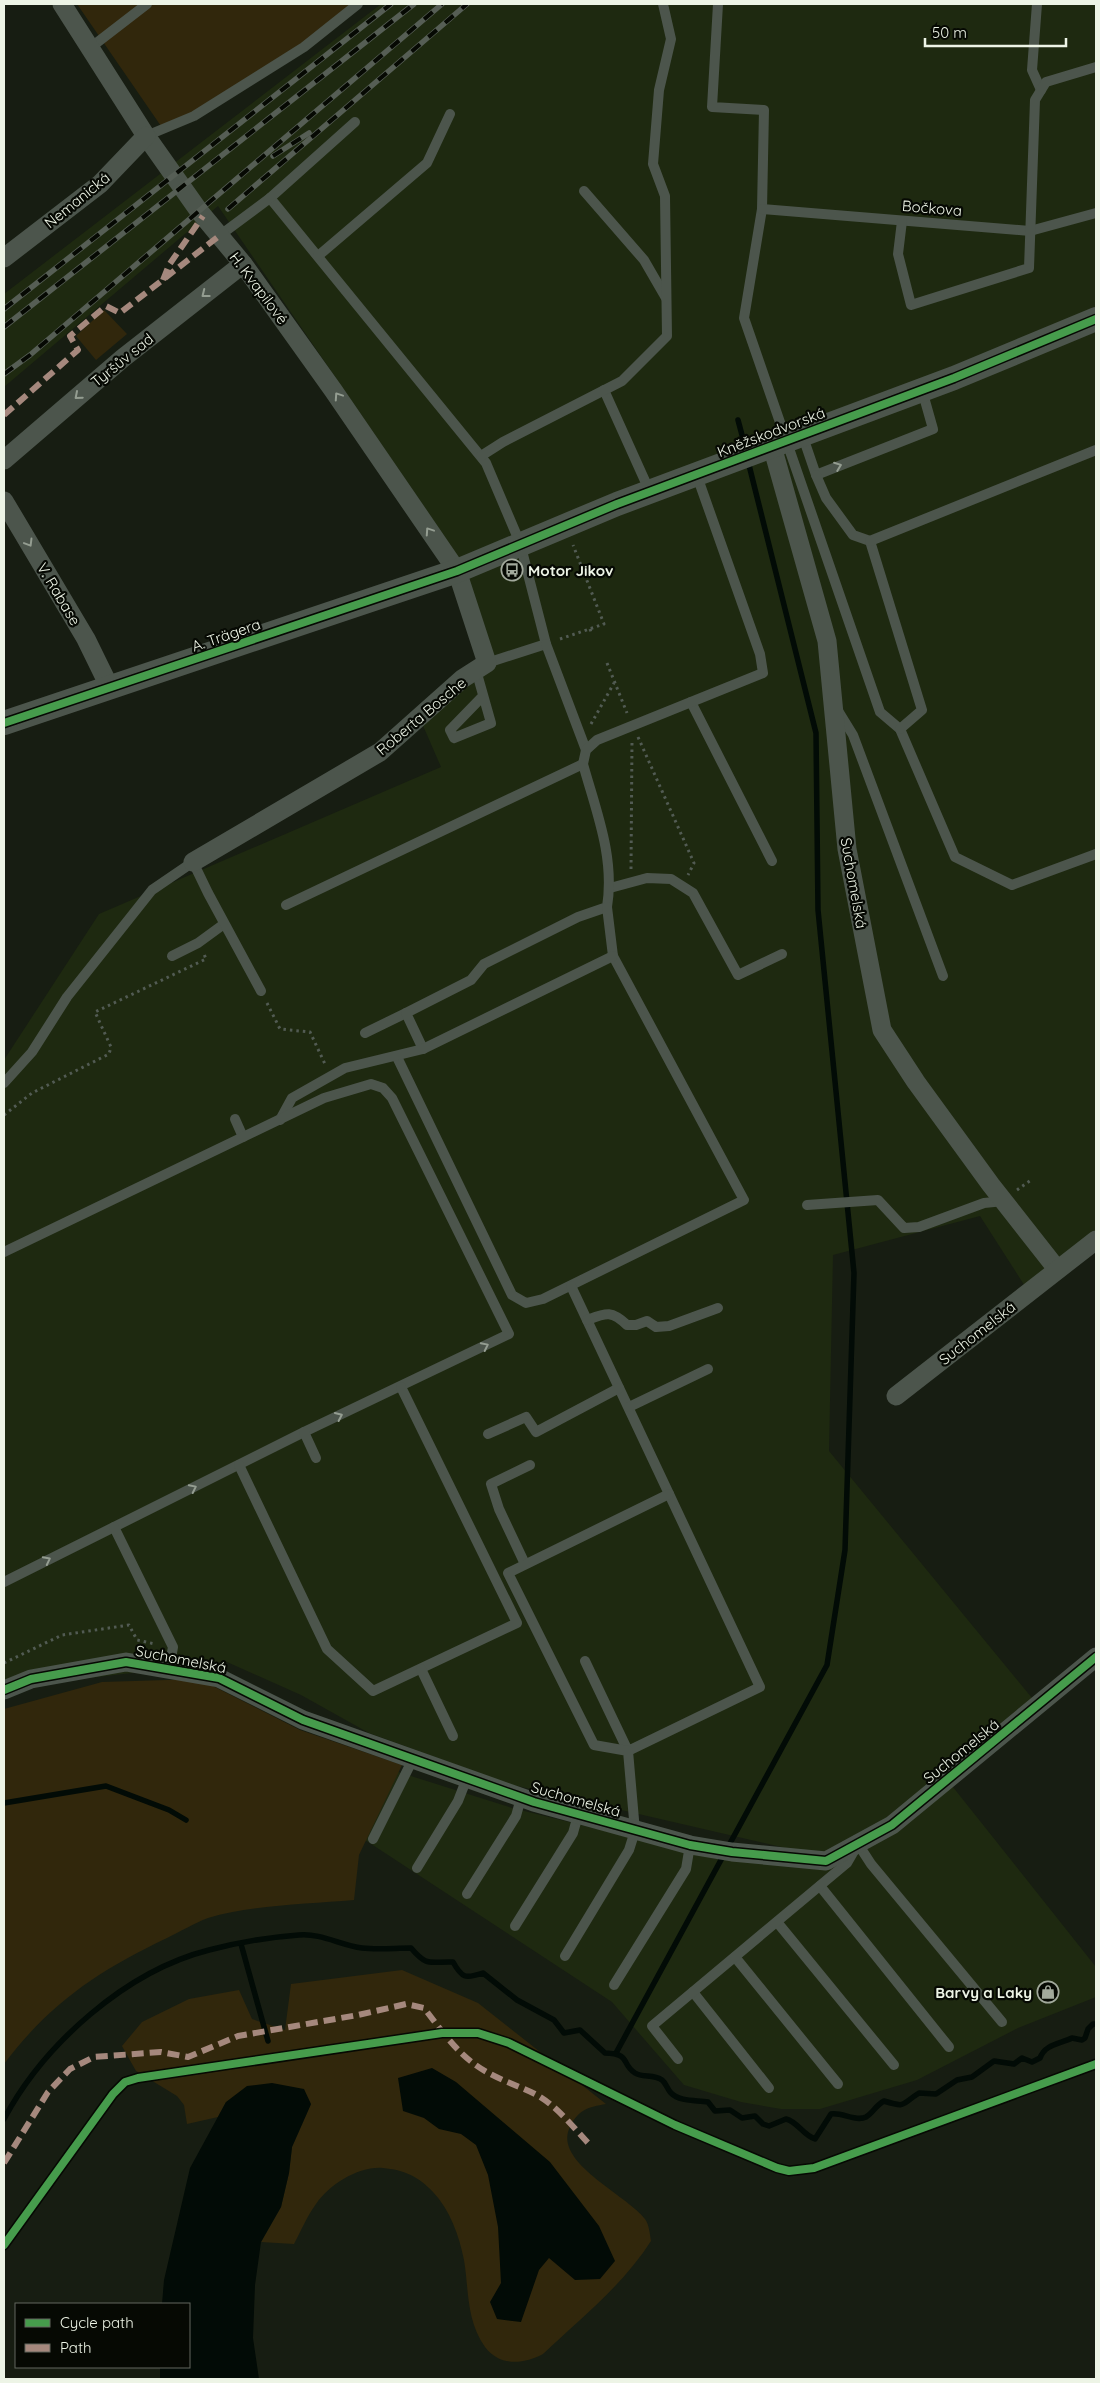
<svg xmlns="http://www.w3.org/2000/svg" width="1100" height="2383" font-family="Quicksand,sans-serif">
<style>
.built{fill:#1e2910}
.green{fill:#31270c}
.water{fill:#020b06}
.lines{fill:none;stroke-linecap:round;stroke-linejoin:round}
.stream{stroke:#020b06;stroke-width:5.5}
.path{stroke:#525b53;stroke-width:3;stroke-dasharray:2.5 4;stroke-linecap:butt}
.service{stroke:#4c554c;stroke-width:10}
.minor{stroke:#4c554c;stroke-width:19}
.tertiary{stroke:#4c554c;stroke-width:24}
.rail-casing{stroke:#565e55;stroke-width:5.5}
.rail{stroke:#060903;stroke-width:4;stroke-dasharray:11;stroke-linecap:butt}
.quiet{stroke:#a5887d;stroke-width:6;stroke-dasharray:12 6;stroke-linecap:butt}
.cycleway-casing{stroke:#060903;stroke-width:11}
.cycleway{stroke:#469c4c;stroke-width:8}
.oneway{stroke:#949d91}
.labels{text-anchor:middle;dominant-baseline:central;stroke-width:4.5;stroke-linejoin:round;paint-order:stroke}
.street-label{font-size:15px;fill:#edf4e6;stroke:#060903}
.poi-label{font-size:15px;font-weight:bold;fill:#edf4e6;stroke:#060903;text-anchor:start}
</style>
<rect width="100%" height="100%" fill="#171d12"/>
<path class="built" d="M381,4H1096V1247L1030,1294L980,1216L833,1255L829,1451L1032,1698L941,1772L1096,1967V1997L1018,2028L917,2080L820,2109H781L741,2102L684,2085L612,2002L356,1834L392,1770L512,1808L687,1851L829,1858L509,1784L369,1733L301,1695L227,1662L11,1687L4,1690V1060L99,914L441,767L421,721L492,665L453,549L218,206L4,387V294Z"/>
<g class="green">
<path d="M77,4H351L268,71L163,129Z"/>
<path d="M104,310L127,334L96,360L76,336Z"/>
<path d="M199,1679L300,1730L402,1765L359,1855L354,1900C308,1904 252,1905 208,1918C194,1923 180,1932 167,1938C98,1971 50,2003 4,2064V1709L102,1682Z"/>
<path d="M402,1970L478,2003L606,2104C588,2107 578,2110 570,2127C552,2162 627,2195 645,2219C649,2224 650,2235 651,2241C623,2285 580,2319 543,2354C524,2364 500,2367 485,2347C466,2320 469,2290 464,2260C459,2235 450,2210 433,2192C418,2176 404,2170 383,2168C359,2166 330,2184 316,2204C307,2216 301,2231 294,2244L261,2242L281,2207L289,2173L292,2147L311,2104L226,2102L218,2117L187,2124L184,2105L177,2096L136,2071L122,2046L142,2022L189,1999L239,1990L252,2019L285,2030L291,1984Z"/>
</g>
<g class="water">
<path d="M432,2068L456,2082L550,2162L599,2226L615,2261L600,2279L575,2280L549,2258L539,2270L521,2322L497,2319L490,2302L501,2283L498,2227L488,2175L476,2145L461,2134L439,2129L424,2118L403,2111L398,2078Z"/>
<path d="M272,2083L304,2089L311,2104L292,2147L289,2173L281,2207L261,2242L255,2285L253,2338L259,2379H160V2367H189V2304H162L164,2280L190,2168L226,2102L247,2086Z"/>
</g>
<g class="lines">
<g class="stream">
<path d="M738,420L746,450"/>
<path d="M4,1803L106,1786L169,1810L186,1820"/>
<path d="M241,1944L268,2041"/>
<path d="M616,2053L827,1665L845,1550L854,1273L818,910L816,733L748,461"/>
<path d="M4,2119C44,2044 126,1971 209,1950C236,1943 271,1937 299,1935C321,1933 340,1945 362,1948C378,1950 395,1948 411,1948C428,1968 430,1961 453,1962C462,1978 465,1979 483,1973L517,2000L554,2020L564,2033L580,2030L605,2053C632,2054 620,2063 635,2073C643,2078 653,2074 662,2080C666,2083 667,2089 671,2093C680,2102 696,2100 708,2102L715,2111L730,2110L742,2118L755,2116L763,2124L769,2126L786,2119C798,2122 803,2135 815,2139L831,2114C842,2112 856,2122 866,2117C873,2113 876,2105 884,2101C907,2108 900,2105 919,2093L936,2094L957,2080L972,2077L994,2061L1014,2064L1022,2058L1032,2062L1040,2058C1045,2044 1060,2044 1072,2038L1082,2040L1085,2038L1088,2029L1093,2024H1096"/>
</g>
<g class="path">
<path d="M590,629L592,635"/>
<path d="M560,639L604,624L573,545"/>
<path d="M607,663L627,713"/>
<path d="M591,724L614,683"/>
<path d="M638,737L694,863L688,875"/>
<path d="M631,869L632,741"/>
<path d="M267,1003L280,1029L310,1032L325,1064"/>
<path d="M4,1115L32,1093L109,1054L111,1047L95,1012L206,959L204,954"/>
<path d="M1017,1190L1031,1180"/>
<path d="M4,1663L62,1635L129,1625L137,1640L155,1644"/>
</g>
<g class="service">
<path d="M718,4L712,107L764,110L762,209L744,318L880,712L900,729L955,857L1012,885L1096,854"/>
<path d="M1037,4L1032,70L1041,90"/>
<path d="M90,48L147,4"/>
<path d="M146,136L194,116L304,47L358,4"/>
<path d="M584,191L644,260L666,298"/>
<path d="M270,198L486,463L520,543L546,644L487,663"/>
<path d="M762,209L1030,231L1096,213"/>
<path d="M902,221L898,254L911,305L1029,268L1035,100L1046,82L1096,67"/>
<path d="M219,236L270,198L355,122"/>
<path d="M318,256L427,163L450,114"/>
<path d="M604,390L650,492"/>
<path d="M802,434L816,475L933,429L922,390"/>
<path d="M481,456L503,442L622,381L667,336L665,196L653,164L659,90L671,39L663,4"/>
<path d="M816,475L826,498L853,535L870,541L922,710L900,729"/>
<path d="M870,541L1096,450"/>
<path d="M546,644L586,750"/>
<path d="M476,670L491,723L454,738L450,730L483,696"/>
<path d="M691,702L772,861"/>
<path d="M837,709L853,735L943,976"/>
<path d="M610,888L647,878L671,879L693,893L738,975L782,954"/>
<path d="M286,905L583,764"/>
<path d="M172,956L198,943L224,924"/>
<path d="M365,1033L406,1013"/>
<path d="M423,1049L406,1013L471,980L484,964L578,917L607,907C615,857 596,811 583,764L586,750L597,740L763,673L760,654L697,476"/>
<path d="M397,1057L512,1295L526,1303L543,1299L744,1200L613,956L607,907"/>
<path d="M4,1083L32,1052L67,997L152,890L193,862L208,893L261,991"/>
<path d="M235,1119L243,1137"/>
<path d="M280,1120L292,1098L345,1068L423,1049L613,956"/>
<path d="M807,1205L878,1200L904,1228L919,1227L984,1203L1004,1201"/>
<path d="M4,1252L324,1098L371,1084L383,1088L392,1098L509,1334L304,1432L4,1582"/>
<path d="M571,1286L760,1687L628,1751L585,1661"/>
<path d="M587,1320C606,1313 611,1310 627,1325H636L647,1321L656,1327L669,1326L718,1308"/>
<path d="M629,1407L708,1369"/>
<path d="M304,1432L316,1458"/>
<path d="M488,1434L526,1417L536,1432L619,1388"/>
<path d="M239,1465L327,1649L373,1691L517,1623L401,1387"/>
<path d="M114,1527L173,1647L169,1669"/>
<path d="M525,1564L499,1509L491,1484L530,1465"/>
<path d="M421,1669L453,1736"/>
<path d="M373,1839L413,1759"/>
<path d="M417,1868L458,1801L467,1778"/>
<path d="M820,1886L949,2047"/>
<path d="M467,1894L516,1816L521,1798"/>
<path d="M777,1922L894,2065"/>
<path d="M515,1926L573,1833L578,1815"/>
<path d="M565,1956L629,1850L635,1831L628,1751L594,1745L508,1573L669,1494"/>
<path d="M735,1957L838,2084"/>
<path d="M614,1985L686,1869L690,1845"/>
<path d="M693,1992L769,2088"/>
<path d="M678,2059L652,2026L847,1863L858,1844L871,1864L1002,2022"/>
</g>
<g class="minor">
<path d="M62,4L146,136L199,211L243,264L333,390L457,571L487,663L462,679L380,752L193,862"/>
<path d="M4,258L100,184L146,136"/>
<path d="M772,446L827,641L847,849L882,1030L916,1082L991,1185L1057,1269"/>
<path d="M4,460L123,358L243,264"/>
<path d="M4,501L86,639L110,688"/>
<path d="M896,1396L1096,1240"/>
<path d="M4,1690L31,1679L126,1662L219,1678L303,1720L534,1802L690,1845L732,1852L826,1861L892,1825L1096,1657"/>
</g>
<path class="tertiary" d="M4,723L457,571L617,504L954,378L1096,319"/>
<g class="rail-casing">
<g id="rail">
<path d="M273,156L309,133"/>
<path d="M228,209L467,4"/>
<path d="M4,309L391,4"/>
<path d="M4,327L414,4"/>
<path d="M4,374L30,355L442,4"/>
</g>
</g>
<use href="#rail" class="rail"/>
<g class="quiet">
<path d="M163,280L169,265L203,216"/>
<path d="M4,415L78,350L70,336L106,306L120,313L219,236"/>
<path d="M4,2163L48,2092L70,2069L94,2057L161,2052L188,2057L238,2036L358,2015L406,2004L424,2008C439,2027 453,2048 473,2063C491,2077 514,2084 535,2094C556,2105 573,2127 589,2144"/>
</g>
<g class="cycleway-casing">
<g id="cycleway">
<path d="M4,723L457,571L617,504L954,378L1096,319"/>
<path d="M4,1690L31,1679L126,1662L219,1678L303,1720L534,1802L690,1845L732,1852L826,1861L892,1825L1096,1657"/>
<path d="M4,2245L113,2094L125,2082L138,2078L442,2033H478L509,2043L675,2125L777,2168L789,2171L814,2168L1096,2064"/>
</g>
</g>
<use href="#cycleway" class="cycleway"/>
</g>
<defs><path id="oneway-chevron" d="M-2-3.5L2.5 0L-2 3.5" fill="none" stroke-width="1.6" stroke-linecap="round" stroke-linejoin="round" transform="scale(1.25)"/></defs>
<g class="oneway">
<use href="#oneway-chevron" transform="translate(205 294) rotate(142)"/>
<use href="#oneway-chevron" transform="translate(78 396) rotate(139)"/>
<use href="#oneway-chevron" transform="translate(338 396) rotate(-124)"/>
<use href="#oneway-chevron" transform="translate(838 466) rotate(-21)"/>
<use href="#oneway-chevron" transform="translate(429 531) rotate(-124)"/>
<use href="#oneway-chevron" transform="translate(29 543) rotate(59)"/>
<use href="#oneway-chevron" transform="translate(485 1346) rotate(-26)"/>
<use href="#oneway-chevron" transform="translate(339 1416) rotate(-25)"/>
<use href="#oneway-chevron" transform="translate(193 1488) rotate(-26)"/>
<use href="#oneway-chevron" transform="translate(47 1560) rotate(-27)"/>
</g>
<defs>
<g id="bus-ring" transform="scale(1.125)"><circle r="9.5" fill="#060903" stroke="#a2a99c" stroke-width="1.5"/><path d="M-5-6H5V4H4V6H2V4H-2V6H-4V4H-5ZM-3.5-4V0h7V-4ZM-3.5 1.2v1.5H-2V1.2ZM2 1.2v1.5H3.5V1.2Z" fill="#a2a99c"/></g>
<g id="shop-ring" transform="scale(1.125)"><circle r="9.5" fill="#060903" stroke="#a2a99c" stroke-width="1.5"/><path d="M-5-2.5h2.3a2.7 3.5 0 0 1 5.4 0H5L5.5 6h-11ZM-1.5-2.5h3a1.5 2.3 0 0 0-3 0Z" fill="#a2a99c"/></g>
</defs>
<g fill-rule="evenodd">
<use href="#bus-ring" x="512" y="570"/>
<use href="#shop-ring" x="1048" y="1992"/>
</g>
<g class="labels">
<g class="street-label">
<text transform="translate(77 200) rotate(-39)">Nemanická</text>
<text transform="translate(932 208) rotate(5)">Bočkova</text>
<text transform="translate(259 288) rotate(53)">H. Kvapilové</text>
<text transform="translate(122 360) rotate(-39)">Tyršův sad</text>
<text transform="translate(771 432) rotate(-21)">Kněžskodvorská</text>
<text transform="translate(59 594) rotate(59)">V. Rabase</text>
<text transform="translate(226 635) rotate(-19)">A. Trägera</text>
<text transform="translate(421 716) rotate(-40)">Roberta Bosche</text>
<text transform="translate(854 883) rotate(80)">Suchomelská</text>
<text transform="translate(977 1333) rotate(-38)">Suchomelská</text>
<text transform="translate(181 1659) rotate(11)">Suchomelská</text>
<text transform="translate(961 1751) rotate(-39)">Suchomelská</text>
<text transform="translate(576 1799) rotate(16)">Suchomelská</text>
</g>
<g class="poi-label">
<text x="528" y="570">Motor Jikov</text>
<text x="1032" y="1992" text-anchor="end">Barvy a Laky</text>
</g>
</g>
<rect width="1100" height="2383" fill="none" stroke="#edf4e6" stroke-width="10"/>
<rect x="15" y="2303" width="175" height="65" fill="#060903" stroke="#62675e"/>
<rect x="25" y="2319" width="25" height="8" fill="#469c4c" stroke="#62675e"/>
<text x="60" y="2328" font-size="15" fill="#edf4e6">Cycle path</text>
<rect x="25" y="2344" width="25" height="8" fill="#a5887d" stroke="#62675e"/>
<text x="60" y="2353" font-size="15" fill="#edf4e6">Path</text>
<path d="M925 38v8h141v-8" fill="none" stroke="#edf4e6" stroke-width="2.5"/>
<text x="932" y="38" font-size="15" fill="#edf4e6" stroke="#060903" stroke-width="4" paint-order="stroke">50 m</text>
</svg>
